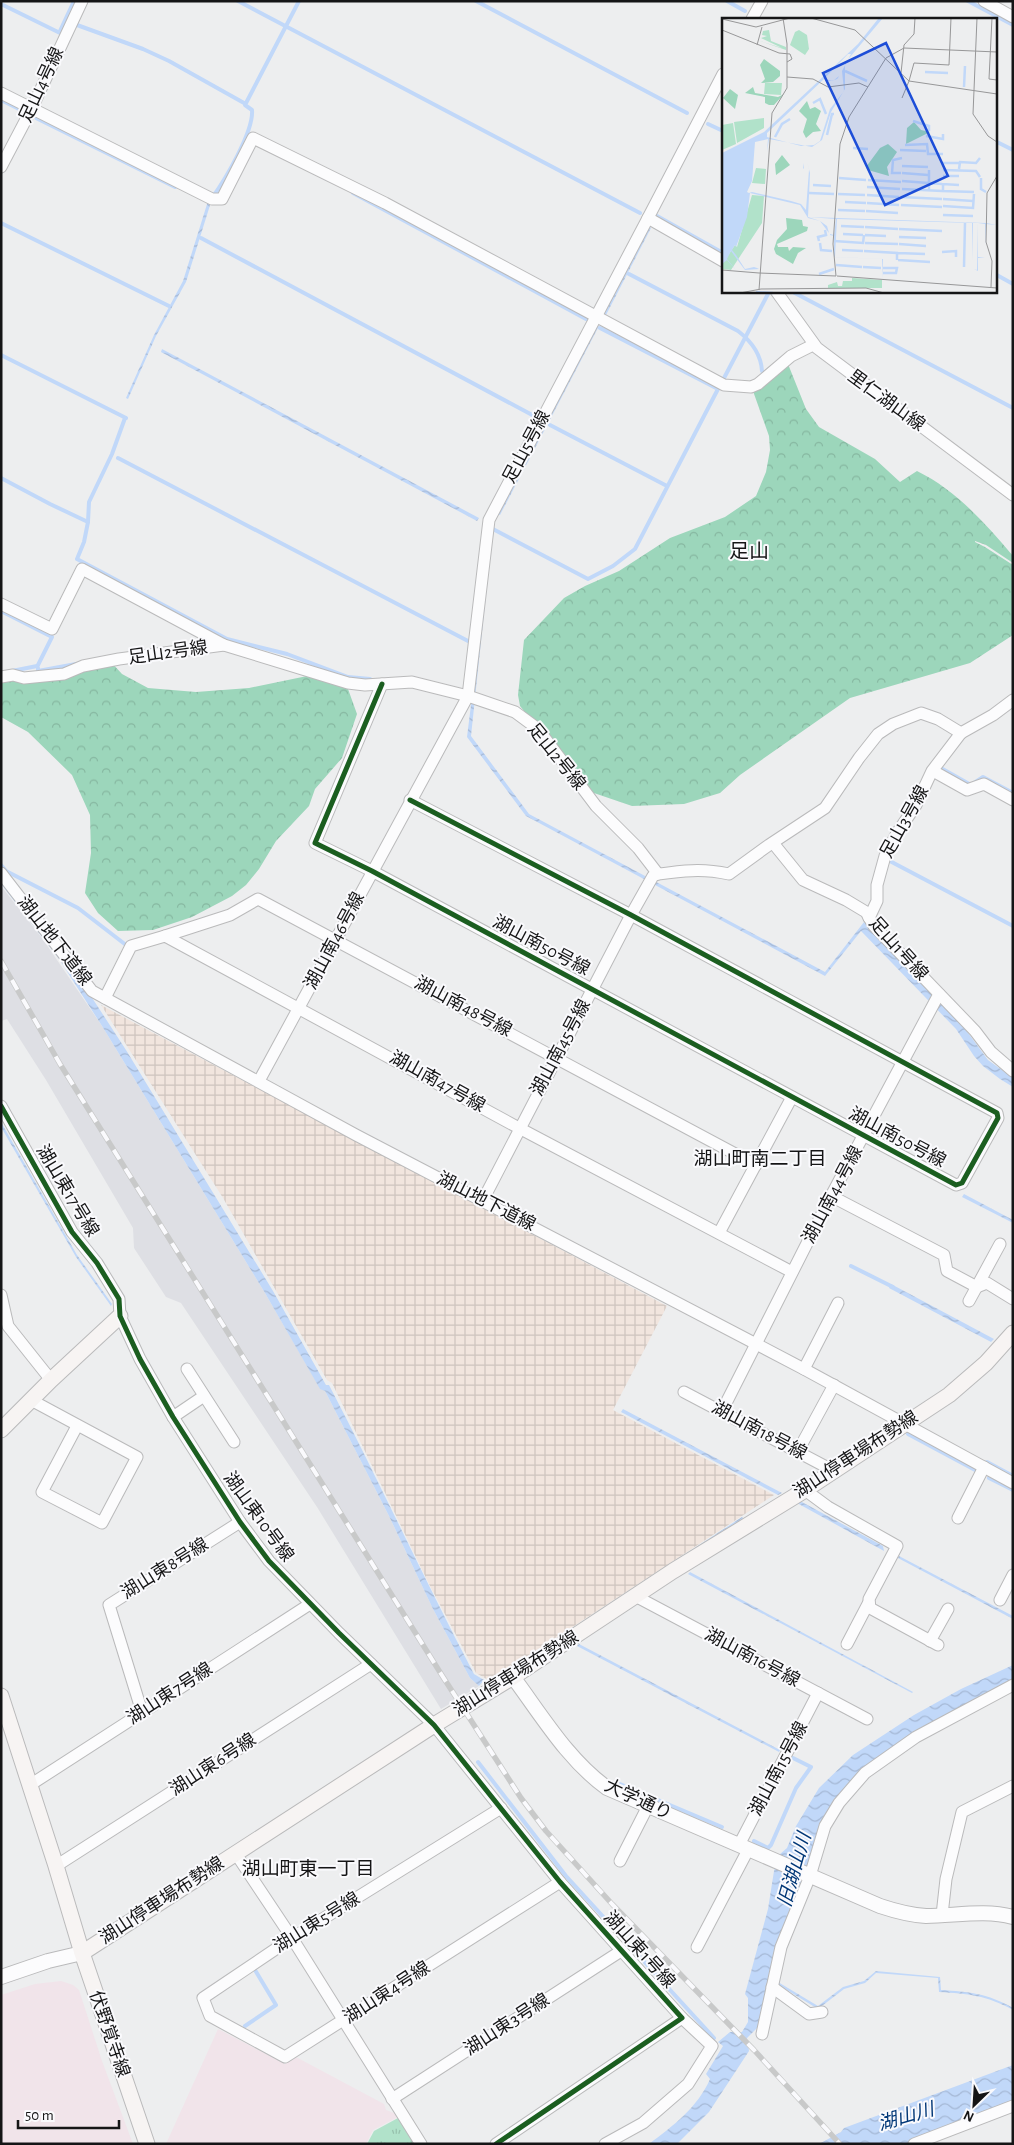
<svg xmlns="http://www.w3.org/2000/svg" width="1014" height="2145" font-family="'Alegreya Sans','Noto Sans JP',sans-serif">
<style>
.commercial{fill:#f1e4ea}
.industrial{fill:url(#industrial-grid)}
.built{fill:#dedfe4}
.forest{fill:url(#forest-crowns)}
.park{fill:url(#park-tufts)}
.water{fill:url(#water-waves)}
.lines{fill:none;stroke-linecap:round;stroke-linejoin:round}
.stream{stroke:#c1d8f9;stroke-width:4}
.minor-casing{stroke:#bababb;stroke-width:13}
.tertiary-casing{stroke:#bababb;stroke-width:16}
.secondary-casing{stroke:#bababb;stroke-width:17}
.minor{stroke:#fcfcfd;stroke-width:11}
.tertiary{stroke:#fcfcfd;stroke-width:14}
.secondary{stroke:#f7f4f3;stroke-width:15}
.rail-casing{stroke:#c8c9c9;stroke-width:5.5}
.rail{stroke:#fafafd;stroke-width:4;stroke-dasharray:11;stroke-linecap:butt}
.cycleway-casing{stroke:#fafafd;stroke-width:8}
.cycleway{stroke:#1b5e20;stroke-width:5}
.labels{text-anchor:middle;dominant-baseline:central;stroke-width:4;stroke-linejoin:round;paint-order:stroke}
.street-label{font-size:18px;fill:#151516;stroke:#fafafd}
.neighbourhood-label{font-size:19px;fill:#151516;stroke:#fafafd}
.water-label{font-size:19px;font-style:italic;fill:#003777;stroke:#fafafd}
.quarter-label{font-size:20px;fill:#151516;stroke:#fafafd}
.inset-river{fill:none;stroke:#c1d8f9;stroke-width:2.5}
.inset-road{fill:none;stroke:#979798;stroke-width:1}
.view{fill:#1d4ed8;fill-opacity:0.15;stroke:#1d4ed8;stroke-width:2.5}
.inset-edge{fill:none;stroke:#151516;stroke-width:2.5}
</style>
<defs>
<pattern id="industrial-grid" width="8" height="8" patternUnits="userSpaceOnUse" patternTransform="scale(1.25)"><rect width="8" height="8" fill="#f1e5de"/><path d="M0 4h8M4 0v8" fill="none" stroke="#cec4be"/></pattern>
<pattern id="forest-crowns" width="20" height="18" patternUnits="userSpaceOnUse" patternTransform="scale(1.25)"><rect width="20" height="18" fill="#9cd6bb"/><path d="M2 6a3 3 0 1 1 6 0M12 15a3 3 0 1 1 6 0" fill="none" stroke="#86b7a0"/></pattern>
<pattern id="park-tufts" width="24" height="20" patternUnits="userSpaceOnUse" patternTransform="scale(1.25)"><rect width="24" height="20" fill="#b1e2ca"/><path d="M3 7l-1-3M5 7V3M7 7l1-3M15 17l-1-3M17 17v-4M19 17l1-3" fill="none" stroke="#97c1ad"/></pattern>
<pattern id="water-waves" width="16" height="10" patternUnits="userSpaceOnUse" patternTransform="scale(1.25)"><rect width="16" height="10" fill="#c1d8f9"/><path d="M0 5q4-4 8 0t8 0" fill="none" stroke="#a5b8d5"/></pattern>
</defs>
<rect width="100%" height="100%" fill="#edeeef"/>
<g class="commercial">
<path d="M61,1981L73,1985L79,1990L102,2061L133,2144H1V1995L35,1984Z"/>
<path d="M218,2029L285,2064L296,2057L384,2104L386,2110L394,2113L398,2117L373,2130L366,2144H166Z"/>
</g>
<path class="industrial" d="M101,1005L667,1306L613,1410L774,1495L490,1681L476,1673L429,1584L332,1383L327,1380L223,1198Z"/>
<path class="built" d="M1,886L42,938L102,1026L265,1293L320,1388L325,1391L389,1516L433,1609L470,1678L479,1686L441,1709L317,1507L181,1303L166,1297L134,1248L133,1228L46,1080L7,1019L1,1021Z"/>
<g class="forest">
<path d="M788,364L806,409L819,427L875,459L900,482L917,471C956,490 985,523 1013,556V563L986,545L975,541V542L985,547L1013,565V635L970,663L850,698L740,775L720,793L684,804L632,806L591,792L520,706L518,695L524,640L564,598L585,586L619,571L670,538L725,517L756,496L766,472L770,450L769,436L753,391Z"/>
<path d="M111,662L122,674L148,688L196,692L249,688L312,675L348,689L357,714L342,758L315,789L309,806L276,841L259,869L246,885L232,896L192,917L153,930L118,931L98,913L85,893L91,853L90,815L72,775L28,732L1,717V679Z"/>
</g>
<path class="park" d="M398,2118L414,2144H367L374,2131Z"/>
<g class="water">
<path d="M208,201L211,202L186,282L156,336L128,399L126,398L154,335L183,281Z"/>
<path d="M649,227L651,228L606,315L604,314Z"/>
<path d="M597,326H599L500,515L498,514Z"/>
<path d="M162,349L479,518L477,521L161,352Z"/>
<path d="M493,528L471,736L529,814L825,972L864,922L963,1026L988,1060L1013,1078V1087L1000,1079L983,1066L974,1056L956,1029L861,931L825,976L526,816L467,737Z"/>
<path d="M1,877L87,990L126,1050L273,1291L326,1385H329C379,1481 424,1579 474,1674L484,1680L479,1686L470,1678L433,1609L389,1516L325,1391L320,1389L265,1293L102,1026L59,959L1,884Z"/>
<path d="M1,1122L77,1255L112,1304L111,1306L76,1257L1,1127Z"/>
<path d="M964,1194L1013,1220V1223L962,1197Z"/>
<path d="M891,1284L994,1339L991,1342L889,1288Z"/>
<path d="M623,1409L782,1493L778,1495L621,1412Z"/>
<path d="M800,1501L883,1546L884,1551L797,1503Z"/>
<path d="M742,1517L744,1519L673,1565L672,1563Z"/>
<path d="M899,1556L1013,1616V1619L898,1558Z"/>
<path d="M690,1572L913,1692L912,1693L688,1574Z"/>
<path d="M579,1644L780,1750L779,1752L577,1646Z"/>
<path d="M1013,1665V1681L854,1778L809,1867L777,1944L758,2027L747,2038L749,2051L709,2112L677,2144H649C673,2126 698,2107 710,2079L706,2074L723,2046L718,2042L730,2032H742L748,2022V1998L745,1994L768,1909L774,1871L780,1854L787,1848L796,1826L819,1788L853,1755L914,1715L961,1689Z"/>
<path d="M876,1971L940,1977L941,1990C969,1992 987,1993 1013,2008V2010C986,1995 968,1994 939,1992L938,1978L876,1973L865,1983L844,1989L818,2009L777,1984L778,1982L818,2006L843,1987L864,1981Z"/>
<path d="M1013,2065V2102L905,2144H819L841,2132L844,2128Z"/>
</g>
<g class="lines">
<g class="stream">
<path d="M238,1L640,213"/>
<path d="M476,1L687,113"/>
<path d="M727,1L745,11"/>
<path d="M968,1L1013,25"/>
<path d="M1,4L60,33"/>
<path d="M77,25L143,49L169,61L244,103"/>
<path d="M60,31L74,1"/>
<path d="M1,100L19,109"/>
<path d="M36,118L175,187"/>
<path d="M708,124L723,131"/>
<path d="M995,141L1013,150"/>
<path d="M353,193L586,319"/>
<path d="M212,198C225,180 254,131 252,110L245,105L299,1"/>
<path d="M657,216L723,253"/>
<path d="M1,223L169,306"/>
<path d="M201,238L536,417"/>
<path d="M629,274L738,331C751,341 761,354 762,371"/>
<path d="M995,274L1013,284"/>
<path d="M791,291L1013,408"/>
<path d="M1,355L126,418"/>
<path d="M723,380L769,292"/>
<path d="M125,418L112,454L89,502L88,522L84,542L77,559L227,639L287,654L348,677L370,679"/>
<path d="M550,425L667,486"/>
<path d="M118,458L468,641"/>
<path d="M1,478L50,504L88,522"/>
<path d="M491,531V528L588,579L613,566L635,549L718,389L600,328"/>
<path d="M1,611L52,637L38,665"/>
<path d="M38,668V671L76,664"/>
<path d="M12,671L37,666"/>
<path d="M939,767L971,785L983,777L1013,793"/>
<path d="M886,859L1013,926"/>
<path d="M1,865L6,871L78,908L126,945"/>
<path d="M851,1266L893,1287"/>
<path d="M908,1434L977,1471"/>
<path d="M987,1462L1013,1476"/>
<path d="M989,1478L1013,1490"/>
<path d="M478,1762L566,1876L714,2038"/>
<path d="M620,1784L722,1827"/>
<path d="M754,1841L768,1848L771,1845L796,1788L811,1767L793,1758"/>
<path d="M245,2026L276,2005L255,1970"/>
</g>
<g class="minor-casing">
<g id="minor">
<path d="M984,1L1013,17"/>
<path d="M752,19L762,1"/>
<path d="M723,74L648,218L723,261"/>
<path d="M1,93L212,199H222L253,138L385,203L724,385L751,387L758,384L791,356L813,345"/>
<path d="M1,167L32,108L82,1"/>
<path d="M776,291L817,348L1013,495"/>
<path d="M1,604L52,629L82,569L224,645"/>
<path d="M1,677L13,675L24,678L64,674L83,666L119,659L224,645L348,683L365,685L412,682L468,696L515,712L538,729L596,806L638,848L658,874C686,871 700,868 729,874L769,845L825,808L859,758L878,734L893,724L921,713L938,719L961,733"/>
<path d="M382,684L315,843L372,871L956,1185L962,1183L998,1118L997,1113L631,915L410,800"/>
<path d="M961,733L993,715L1013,700"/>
<path d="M933,771L967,790L984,784L1013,800"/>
<path d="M773,843L803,880L846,900L866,912L874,926L975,1031L991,1052L1013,1071"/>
<path d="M1,873L92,991L356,1135L804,1369L1013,1483"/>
<path d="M869,918L877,901V885L885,856L897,833L916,805L932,771L961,733"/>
<path d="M165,936L230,915L258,899L756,1165"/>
<path d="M105,998L131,946L165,936L519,1128L792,1272"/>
<path d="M259,1081L468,696L489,520L648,218"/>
<path d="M1,1106L72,1232L97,1263L119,1299L120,1316L140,1359L173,1417L240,1522L269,1561L339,1633L434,1725L560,1882L682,2018L496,2144"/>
<path d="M831,1196L944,1255L947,1271L977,1287L987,1283L1013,1299"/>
<path d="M483,1200L631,915L653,876L658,874"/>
<path d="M719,1233L792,1097"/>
<path d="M1,1295L8,1326L51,1380"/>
<path d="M969,1301L1000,1244"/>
<path d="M187,1369L234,1442"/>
<path d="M804,1369L838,1303"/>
<path d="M684,1392L834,1471"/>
<path d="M31,1400L137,1457L102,1523L42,1492L77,1426"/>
<path d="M722,1411L831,1196L939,994"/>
<path d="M173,1417L204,1396"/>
<path d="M798,1451L834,1385"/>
<path d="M805,1490L828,1507L897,1546L869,1599L870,1608L938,1645"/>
<path d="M958,1518L984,1467"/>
<path d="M637,1597L867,1719"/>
<path d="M1000,1600L1013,1575"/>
<path d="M930,1641L948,1609"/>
<path d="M847,1644L869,1602"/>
<path d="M142,1712L109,1605L240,1522"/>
<path d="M30,1785L310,1604"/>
<path d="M501,1808L292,1938L203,1998L210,2016L285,2057L560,1882"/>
<path d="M739,1845L818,1693"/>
<path d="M236,1854L292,1938L421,2144"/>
<path d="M620,1861L648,1806"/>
<path d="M56,1866L371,1664"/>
<path d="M942,1915L946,1879L962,1812L1013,1786"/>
<path d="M697,1947L748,1850"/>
<path d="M772,1987L809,2014L822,2012"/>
<path d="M762,2034L781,1947L810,1876L825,1826L839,1803L865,1773L916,1737L1013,1685"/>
<path d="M392,2099L621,1951"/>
<path d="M605,2144L643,2123L688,2084L712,2046L682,2018"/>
<path d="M914,2144L1013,2106"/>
</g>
</g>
<g class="tertiary-casing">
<g id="tertiary">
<path d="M513,1677C542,1716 568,1760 607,1788L880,1906C895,1911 909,1915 926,1916C954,1916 985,1909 1013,1917"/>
<path d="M1,1977L48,1961L82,1953"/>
</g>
</g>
<g class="secondary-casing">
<g id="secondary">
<path d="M1,1430L51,1380L120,1316"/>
<path d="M1,1696L56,1866L82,1953L147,2144"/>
<path d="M82,1953L434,1725L513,1677L673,1571L805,1490L949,1395L986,1363L1013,1333"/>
</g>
</g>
<use href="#minor" class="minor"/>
<use href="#tertiary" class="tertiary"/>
<use href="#secondary" class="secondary"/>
<g class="rail-casing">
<path id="rail" d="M1,961L60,1064L443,1677L521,1798L546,1831L612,1904L754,2050L840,2144"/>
</g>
<use href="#rail" class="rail"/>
<g class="cycleway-casing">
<g id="cycleway">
<path d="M382,684L315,843L372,871L956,1185L962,1183L998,1118L997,1113L631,915L410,800"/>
<path d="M1,1106L72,1232L97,1263L119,1299L120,1316L140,1359L173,1417L240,1522L269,1561L339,1633L434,1725L560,1882L682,2018L496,2144"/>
</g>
</g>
<use href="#cycleway" class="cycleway"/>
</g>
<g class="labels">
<g class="street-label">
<text transform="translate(42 85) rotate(-65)">足山4号線</text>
<text transform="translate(886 401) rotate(36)">里仁湖山線</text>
<text transform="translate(527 447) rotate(-62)">足山5号線</text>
<text transform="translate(168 653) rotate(-8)">足山2号線</text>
<text transform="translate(556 757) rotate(51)">足山2号線</text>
<text transform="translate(905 822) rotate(-61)">足山3号線</text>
<text transform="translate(54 941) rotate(52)">湖山地下道線</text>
<text transform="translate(335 941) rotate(-62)">湖山南46号線</text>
<text transform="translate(541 946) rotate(28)">湖山南50号線</text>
<text transform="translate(898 949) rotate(48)">足山1号線</text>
<text transform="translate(463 1007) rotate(28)">湖山南48号線</text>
<text transform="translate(561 1048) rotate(-62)">湖山南45号線</text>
<text transform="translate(437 1082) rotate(29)">湖山南47号線</text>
<text transform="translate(897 1138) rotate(28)">湖山南50号線</text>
<text transform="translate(67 1191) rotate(59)">湖山東17号線</text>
<text transform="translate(833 1195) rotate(-62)">湖山南44号線</text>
<text transform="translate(486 1202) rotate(27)">湖山地下道線</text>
<text transform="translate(759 1431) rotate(28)">湖山南18号線</text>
<text transform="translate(856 1455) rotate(-33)">湖山停車場布勢線</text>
<text transform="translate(258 1517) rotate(54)">湖山東10号線</text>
<text transform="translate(165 1569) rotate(-32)">湖山東8号線</text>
<text transform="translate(752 1658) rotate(28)">湖山南16号線</text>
<text transform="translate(516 1674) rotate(-32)">湖山停車場布勢線</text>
<text transform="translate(170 1694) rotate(-33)">湖山東7号線</text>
<text transform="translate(213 1765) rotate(-33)">湖山東6号線</text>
<text transform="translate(779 1769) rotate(-62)">湖山南15号線</text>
<text transform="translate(638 1800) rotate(25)">大学通り</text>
<text transform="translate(162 1901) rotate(-33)">湖山停車場布勢線</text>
<text transform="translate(317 1923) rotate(-32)">湖山東5号線</text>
<text transform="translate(639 1950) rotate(48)">湖山東1号線</text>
<text transform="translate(387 1993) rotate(-33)">湖山東4号線</text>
<text transform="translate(507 2025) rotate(-33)">湖山東3号線</text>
<text transform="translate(109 2034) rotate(71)">伏野覚寺線</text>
</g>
<g class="neighbourhood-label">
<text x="760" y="1159">湖山町南二丁目</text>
<text x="308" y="1869">湖山町東一丁目</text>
</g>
<g class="water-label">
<text transform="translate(795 1870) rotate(-74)">旧湖山川</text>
<text transform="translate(906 2117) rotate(-16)">湖山川</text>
</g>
<g class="quarter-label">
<text x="749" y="552">足山</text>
</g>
</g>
<g transform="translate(722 18)">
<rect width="275" height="275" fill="#edeeef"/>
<path d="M47,12L49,23L64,29V32L38,23L60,30L39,20L45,18L40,17L41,13ZM43,65H60L59,77L42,76ZM42,100V110L15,125L12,104ZM11,105L14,126L0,132V107ZM34,150L44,151L43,166L30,165Z" fill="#b1e2ca"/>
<path d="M42,41L58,53V58L51,64L39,65L43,61L38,47ZM31,69L33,75L56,79L62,76L52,87H47L43,85V79L23,75ZM8,71L16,77L13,91L1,80ZM85,83L88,91L93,89L99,93L94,106L99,113L91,114L84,120L81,114L85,101L77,93ZM192,104L199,112L208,114L184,126L185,110ZM166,126L175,134L165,149L167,158L146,152L144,149L158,130ZM60,137L68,147L54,157L53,146ZM64,200L80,202L81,208L86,209L85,213L55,226L56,229H66L67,233L71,229L84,230L76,235L71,246L54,236L52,231L55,222L65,211Z" fill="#9cd6bb"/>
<path d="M77,12L85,17L87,31L83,37L68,27L73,14Z" fill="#b1e2ca"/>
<path d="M30,177L42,178L40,205L9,252L0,251V246L13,227L15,229ZM130,260L160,262V270H106V267L115,264L116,268H120L121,263H130Z" fill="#b1e2ca"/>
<path d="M161,0L123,45V71L109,94L100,122L90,129L47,121L45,134L46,121L33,124L30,163L25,174L27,175L30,174L69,183L79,186L84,192L87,152V151H82L81,150V145L82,151H87L85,144L90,130L85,144L88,155L86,199L264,205L275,207L264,206L263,227V206L256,205V239L263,240H256V253L252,251L255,252L256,205H251L250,243V205L115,201L113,239L161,241L160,260V241L112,239V218L108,217V216L112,217L114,201L86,199L98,203L105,208L107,215L98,203L86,200L78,187L28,175L25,199L14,229L13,227L10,232L14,237L23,251L32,249L35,250L37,251L23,252L20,248L15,252L20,248L9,233L5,241L14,252L5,242L0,246V135L42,114L136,26L156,1ZM126,36H129L120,53L122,73L108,91L98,123L92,127L79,128L45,119V115L102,61L105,63H110L115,61L116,60L117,58H120H117L111,63L102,61Z" fill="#c1d8f9" fill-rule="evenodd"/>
<path class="inset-river" d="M123,53L145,63M203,54L226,55M242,69L243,48M91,85L98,81L104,96M191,103L207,108V113M105,117L110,96H112M204,118L221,121V116M53,119L60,106L68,101M183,127L205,126L206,136H221M131,130L146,131M178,132L204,133M221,145H237M180,148L206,149M237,151L238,144L254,145L258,140M207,152V173M221,152L254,153L258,159M179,155H170L171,142L180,140M180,155L206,157M221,158H237M117,160L144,162M259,160V171L264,174M146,162L179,164M180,163L220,166M91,167L109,168M237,167L221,166V173L252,174M145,169L178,171M180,171L220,173M87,175L112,176M116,176L143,177M145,177L177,179M179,179L220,181M221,181L236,182M236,182L251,183M123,184L144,185M145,185L177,187M179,187L220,189M221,188L251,190L252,176M116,192L143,193M144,193L176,195M221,197L251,198M119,208L142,209M143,209L176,211M177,211L220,213M121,216L141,217M143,217L164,218M177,219L204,220M97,223L96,219L104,217L103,212M112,223L141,225L142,217M98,225L99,232L110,233M143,225L176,226M177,226L204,228M120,232L141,233M142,233L175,235V242M220,234L234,233V239M176,235L203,236M176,242L208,244M114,247L140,249M141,249L159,250M242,249L243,205M161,255H174L175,250H161M97,256L112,251M34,274L51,275"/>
<path class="inset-road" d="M89,0L133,12L187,63L275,76M255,0L251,96L266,118L275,124M270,0L267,61L275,62M0,1L34,9L68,0M0,12L57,35L68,36L70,41L65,44M35,27L40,9M164,40L182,30L275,34M179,55L182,27L192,16L193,0M65,59L91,61L106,69L137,65L146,69M187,63L192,45L227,47L229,0M180,80L187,63M0,252L37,255M37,255L114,258L111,226L118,126L127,99L164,40M115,258L275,270M269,269L270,243L264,224L265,175L275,158M37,272L50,95L65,70V26L61,0M18,275L39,271L144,270L162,275"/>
<path class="view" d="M164,25L226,158L163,187L101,55Z"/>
<rect width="275" height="275" class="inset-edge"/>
</g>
<rect width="1014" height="2145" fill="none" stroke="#151516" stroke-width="5"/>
<g transform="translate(974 2105) rotate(205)" stroke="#fafafd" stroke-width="4" paint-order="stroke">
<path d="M0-4L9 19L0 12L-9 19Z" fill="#151516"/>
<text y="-8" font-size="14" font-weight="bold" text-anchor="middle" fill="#151516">N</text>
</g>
<path d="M18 2120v8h101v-8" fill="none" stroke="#151516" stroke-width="2.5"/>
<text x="25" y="2120" font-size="15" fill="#151516" stroke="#fafafd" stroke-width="4" paint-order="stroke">50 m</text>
</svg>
